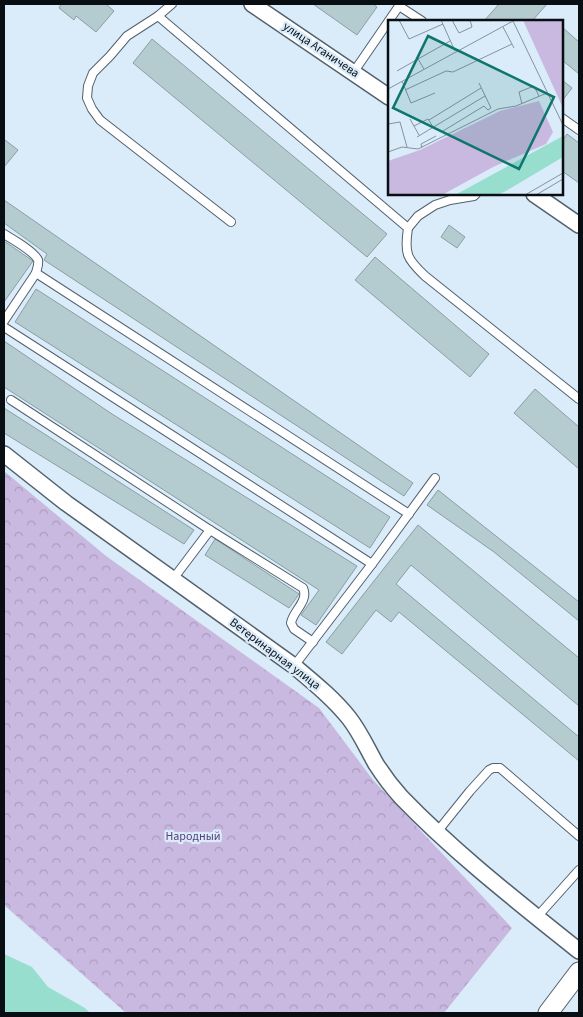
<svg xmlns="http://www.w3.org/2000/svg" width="583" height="1017" font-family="'Source Sans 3',sans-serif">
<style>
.park{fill:url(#park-crowns)}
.water{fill:#98decf}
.building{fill:#b4cbcf;stroke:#899fa4}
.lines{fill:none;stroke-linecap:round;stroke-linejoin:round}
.service-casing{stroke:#53616d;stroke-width:10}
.minor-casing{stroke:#53616d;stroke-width:18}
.tertiary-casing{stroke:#53616d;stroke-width:21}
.service{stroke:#fff;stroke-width:8}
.minor{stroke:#fff;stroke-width:15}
.tertiary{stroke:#fff;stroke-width:19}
.labels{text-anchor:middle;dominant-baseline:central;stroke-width:4.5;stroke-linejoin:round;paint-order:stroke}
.street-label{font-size:12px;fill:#090e13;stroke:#daebf9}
.park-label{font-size:12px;fill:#5b3d7a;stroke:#daebf9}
.inset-road{fill:none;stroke:#86939d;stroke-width:1}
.view{fill:#0f766e;fill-opacity:0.15;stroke:#0f766e;stroke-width:2.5}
.inset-edge{fill:none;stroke:#090e13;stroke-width:2.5}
</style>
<defs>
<pattern id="park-crowns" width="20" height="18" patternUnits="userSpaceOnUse" patternTransform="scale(1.25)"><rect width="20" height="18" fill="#c9b8df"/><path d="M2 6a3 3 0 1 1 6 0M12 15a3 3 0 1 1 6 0" fill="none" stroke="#ab9dbe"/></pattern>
</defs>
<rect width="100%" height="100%" fill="#daebf9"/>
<path class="park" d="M4,471L106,556L319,708L373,780L512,928L444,1013H126L4,905Z"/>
<path class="water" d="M4,954L32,967L48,987L85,1008L90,1013H4Z"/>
<g class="building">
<path d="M61,4H108L107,5L114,11L96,32L76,16L74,20L59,8Z"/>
<path d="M313,4H373L377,7L357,35Z"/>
<path d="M499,4H547L532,21H484Z"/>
<path d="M562,27L579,42V74L562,60Z"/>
<path d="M152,39L387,234L367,257L133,63Z"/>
<path d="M562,80L572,88L562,101Z"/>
<path d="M567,134L579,143V183L562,171V141Z"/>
<path d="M5,140L18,150L4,167V141Z"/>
<path d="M4,200L413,483L404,496L44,260L47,254L4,223Z"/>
<path d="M449,225L465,237L457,248L441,237Z"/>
<path d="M4,241L33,261L4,302Z"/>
<path d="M375,257L489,354L470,377L355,280Z"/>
<path d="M36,289L390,517L370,548L15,322Z"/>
<path d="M4,341L112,414L357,566L316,625L301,615L319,590L4,387Z"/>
<path d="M535,389L579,427V469L514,413Z"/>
<path d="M4,408L194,530L184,544L4,433Z"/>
<path d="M438,490L579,602V621L494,552L427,505Z"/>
<path d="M418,525L579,658V706L411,565L396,584L579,737V761L399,612L391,622L376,610L342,654L326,642Z"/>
<path d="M215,539L299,594L289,608L205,555Z"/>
</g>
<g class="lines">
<g class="service-casing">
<g id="service">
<path d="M172,4L158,16L127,36L110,56L93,73L88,86L87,98L92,109L100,120L231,222"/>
<path d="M158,16L408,228C404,254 407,259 425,276L579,399"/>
<path d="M353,73L399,6L422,21"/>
<path d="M562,118L579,130"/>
<path d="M408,228L418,216L435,205L450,200L474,196L476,194"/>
<path d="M4,234C12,239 34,251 38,260C39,264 37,269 36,273L4,321"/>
<path d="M36,273L409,514"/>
<path d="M4,327L372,564"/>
<path d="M11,400L210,530L303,588C309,601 293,611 291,623L294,629L313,642"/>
<path d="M173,579L210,530"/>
<path d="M294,666L372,564L435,478"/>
<path d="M437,832L470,791L489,770L493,768H500L579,836"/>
<path d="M537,917L579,870"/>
</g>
</g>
<g class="minor-casing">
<g id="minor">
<path d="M252,4L389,97"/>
<path d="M534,194L579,225"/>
<path d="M4,454L66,503L294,666C313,682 333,698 349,718C360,732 367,748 376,764C383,775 392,787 401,797C456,854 518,902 579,951"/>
</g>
</g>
<g class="tertiary-casing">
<path id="tertiary" d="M548,1013L579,972"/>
</g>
<use href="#service" class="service"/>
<use href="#minor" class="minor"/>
<use href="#tertiary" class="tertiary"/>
</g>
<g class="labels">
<g class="street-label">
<text transform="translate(321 50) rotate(34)">улица Аганичева</text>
<text transform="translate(275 654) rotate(37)">Ветеринарная улица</text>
</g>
<g class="park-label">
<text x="193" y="836">Народный</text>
</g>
</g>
<g transform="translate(388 20)">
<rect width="175" height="175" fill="#daebf9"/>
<path d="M135,0H175V88Z" fill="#c9b8df"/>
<path d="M151,81L165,112L158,124L105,147L54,175H0V141L32,130L112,91Z" fill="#c9b8df"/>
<path d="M175,116V137L118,171L109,175H67Z" fill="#98decf"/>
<path class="inset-road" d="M11,0L21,19L55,4M53,0L67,31M64,0L71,13L84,7L82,0M125,1L175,105M115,7L126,28M36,49L30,39L62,21M9,51L30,39M14,61L23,83L47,73M91,63L103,88M0,69L125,1M17,70L58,51L65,52L124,24M134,84L131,72L146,66L151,76M22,99L31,115M41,100L93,68M0,104L12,102L19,127M26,106L40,99L45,107M55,111L96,86L100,90L103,88M29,117L97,76M34,128L33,124L48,116M0,132L14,127L30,129L110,89L128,86L159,73M137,175L175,153M148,175L175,159"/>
<path class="view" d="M40,16L166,77L131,149L5,88Z"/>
<rect width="175" height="175" class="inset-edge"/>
</g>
<rect width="583" height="1017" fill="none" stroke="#090e13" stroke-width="10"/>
</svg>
